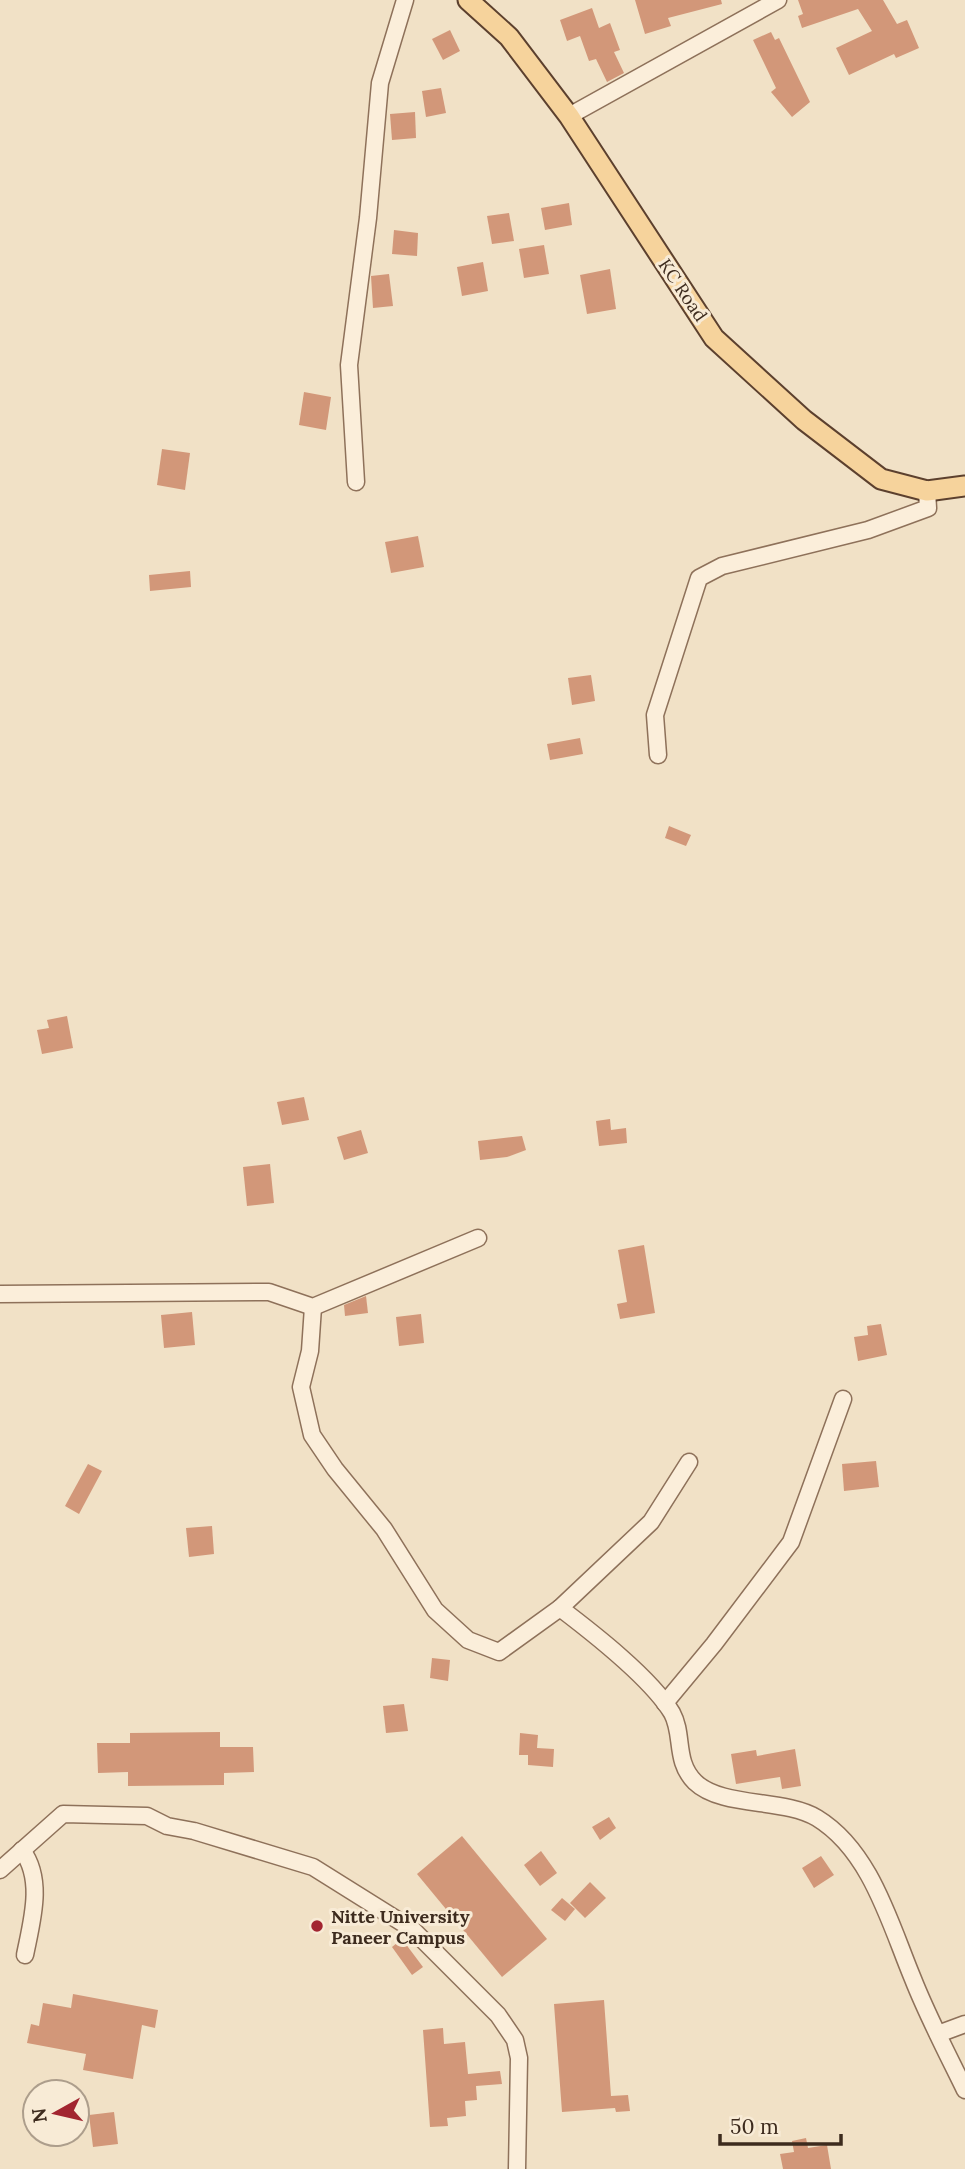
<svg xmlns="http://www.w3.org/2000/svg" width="965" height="2169" font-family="Lora,serif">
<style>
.building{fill:#d29779}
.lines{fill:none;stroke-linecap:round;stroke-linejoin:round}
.minor-casing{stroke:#8e715a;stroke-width:19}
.major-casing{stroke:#5c402e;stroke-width:23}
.minor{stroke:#fbeeda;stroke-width:16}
.major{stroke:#f6d39c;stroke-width:19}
.poi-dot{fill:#a22530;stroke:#f8ebd6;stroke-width:2.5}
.labels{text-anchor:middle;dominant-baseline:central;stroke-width:6;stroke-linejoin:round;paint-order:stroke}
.street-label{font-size:18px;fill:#3d2b1e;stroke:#f8ebd6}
.poi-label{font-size:18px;font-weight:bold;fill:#3d2b1e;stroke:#f8ebd6;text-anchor:start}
</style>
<rect width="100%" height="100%" fill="#f1e1c6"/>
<g class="building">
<path d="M635,0H721L722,4L668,18L671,26L645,34Z"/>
<path d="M798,0H883L897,24L907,20L919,48L896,58L894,54L849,75L836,48L872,31L858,9L802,28L798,16L803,14Z"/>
<path d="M592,8L599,28L610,23L620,50L614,52L624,73L607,82L596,59L589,61L580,36L567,41L560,20Z"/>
<path d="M450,30L460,51L443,60L432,39Z"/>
<path d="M771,32L775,40L779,38L810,102L792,117L771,92L776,88L753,40Z"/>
<path d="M441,88L446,113L426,117L422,91Z"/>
<path d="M415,112L416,138L392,140L390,114Z"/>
<path d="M569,203L572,225L545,230L541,208Z"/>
<path d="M509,213L514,241L492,244L487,216Z"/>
<path d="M394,230L418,233L417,256L392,254Z"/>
<path d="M544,245L549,274L524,278L519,249Z"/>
<path d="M483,262L488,291L462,296L457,267Z"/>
<path d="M610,269L616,309L587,314L580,275Z"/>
<path d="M389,274L393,306L373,308L371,276Z"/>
<path d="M304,392L331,397L326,430L299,425Z"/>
<path d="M162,449L190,453L185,490L157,485Z"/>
<path d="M418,536L424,567L391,573L385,542Z"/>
<path d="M190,571L191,587L150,591L149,575Z"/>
<path d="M591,675L595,701L572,705L568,678Z"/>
<path d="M580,738L583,754L550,760L547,744Z"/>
<path d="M669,826L691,835L686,846L665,838Z"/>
<path d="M67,1016L73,1048L42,1054L37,1030L49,1028L47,1020Z"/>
<path d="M304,1097L309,1120L282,1125L277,1102Z"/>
<path d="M610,1119L611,1130L626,1128L627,1143L599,1146L596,1121Z"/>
<path d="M361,1130L368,1153L344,1160L337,1137Z"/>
<path d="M522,1136L526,1150L507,1157L480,1160L478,1141Z"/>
<path d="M270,1164L274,1203L247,1206L243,1167Z"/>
<path d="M644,1245L655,1313L620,1319L617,1304L627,1302L618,1250Z"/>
<path d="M366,1296L368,1313L345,1316L344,1305Z"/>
<path d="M192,1312L195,1345L164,1348L161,1315Z"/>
<path d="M421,1314L424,1343L399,1346L396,1317Z"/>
<path d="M881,1324L887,1355L858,1361L854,1337L868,1335L867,1326Z"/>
<path d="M876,1461L879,1487L844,1491L842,1464Z"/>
<path d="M88,1464L102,1471L79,1514L65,1506Z"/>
<path d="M212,1526L214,1554L189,1557L186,1528Z"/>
<path d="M432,1658L450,1660L448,1681L430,1678Z"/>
<path d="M404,1704L408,1731L386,1733L383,1706Z"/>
<path d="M220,1732V1747H253L254,1772L224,1773V1785L128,1786V1772L98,1773L97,1743H130V1733Z"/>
<path d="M520,1733L538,1735L537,1748L554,1749L553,1767L528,1765V1755H519Z"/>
<path d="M795,1749L801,1786L782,1789L780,1777L736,1784L731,1754L756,1750L757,1756Z"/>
<path d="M609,1817L616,1828L600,1840L592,1827Z"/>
<path d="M462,1836L547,1939L502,1977L417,1874Z"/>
<path d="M541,1851L557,1873L540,1886L524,1865Z"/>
<path d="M821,1856L834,1875L814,1888L802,1868Z"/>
<path d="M590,1882L606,1898L585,1918L570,1903Z"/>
<path d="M562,1898L575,1909L565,1921L551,1910Z"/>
<path d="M402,1939L423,1967L412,1975L392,1947Z"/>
<path d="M73,1994L158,2010L155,2028L142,2025L133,2079L83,2070L86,2054L27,2043L31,2024L39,2026L43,2003L71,2008Z"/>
<path d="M604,2000L611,2096L628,2095L630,2111L616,2112L615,2108L562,2112L554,2004Z"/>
<path d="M443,2028L444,2044L465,2042L468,2074L500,2071L502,2084L476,2086L477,2100L465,2101L466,2116L447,2118L448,2126L430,2127L423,2030Z"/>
<path d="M114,2112L118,2144L93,2147L89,2115Z"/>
<path d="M806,2138L808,2148L827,2145L831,2169H783L780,2154L794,2152L792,2141Z"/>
</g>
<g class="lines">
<g class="minor-casing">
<g id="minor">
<path d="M569,116L778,0"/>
<path d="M356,482L349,365L368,218L380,83L405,0"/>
<path d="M658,755L655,715L699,578L722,566L868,530L928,508L927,491"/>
<path d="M0,1294L269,1292L313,1307L478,1238"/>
<path d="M313,1307L310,1351L301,1387L312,1435L335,1469L384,1529L435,1610L468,1640L499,1652L560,1608C593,1633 651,1678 672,1713C684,1735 674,1761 695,1782C722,1808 784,1798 817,1818C871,1851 890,1924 913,1979C928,2017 947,2053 965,2090"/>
<path d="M560,1608L651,1522L689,1462"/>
<path d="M665,1703L714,1644L791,1542L843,1399"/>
<path d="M22,1850C44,1880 32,1920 25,1955"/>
<path d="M0,1870L63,1814L147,1816L167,1826L194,1831L313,1867L412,1929L498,2015L515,2040L519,2058L517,2169"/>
<path d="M938,2034L965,2024"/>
</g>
</g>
<g class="major-casing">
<path id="major" d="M468,0L509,37L569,116L714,338L804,420L881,479L927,491L965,486"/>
</g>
<use href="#minor" class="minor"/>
<use href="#major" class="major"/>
</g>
<circle class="poi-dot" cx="317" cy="1926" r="7"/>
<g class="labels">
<g class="street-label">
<text transform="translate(683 290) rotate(56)">KC Road</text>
</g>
<g class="poi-label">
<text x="331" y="1916">Nitte University<tspan x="331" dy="21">Paneer Campus</tspan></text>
</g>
</g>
<g transform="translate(56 2113) rotate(262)"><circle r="33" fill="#f8ebd6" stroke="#ad9e8c" stroke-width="2"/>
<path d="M0-5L12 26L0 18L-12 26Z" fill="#a22530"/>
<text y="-10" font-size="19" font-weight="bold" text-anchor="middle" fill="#3d2b1e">N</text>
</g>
<path d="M720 2134v10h121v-10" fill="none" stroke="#3d2b1e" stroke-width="3.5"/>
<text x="730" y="2134" font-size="21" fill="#3d2b1e" stroke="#f8ebd6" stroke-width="5" paint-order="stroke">50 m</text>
</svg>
